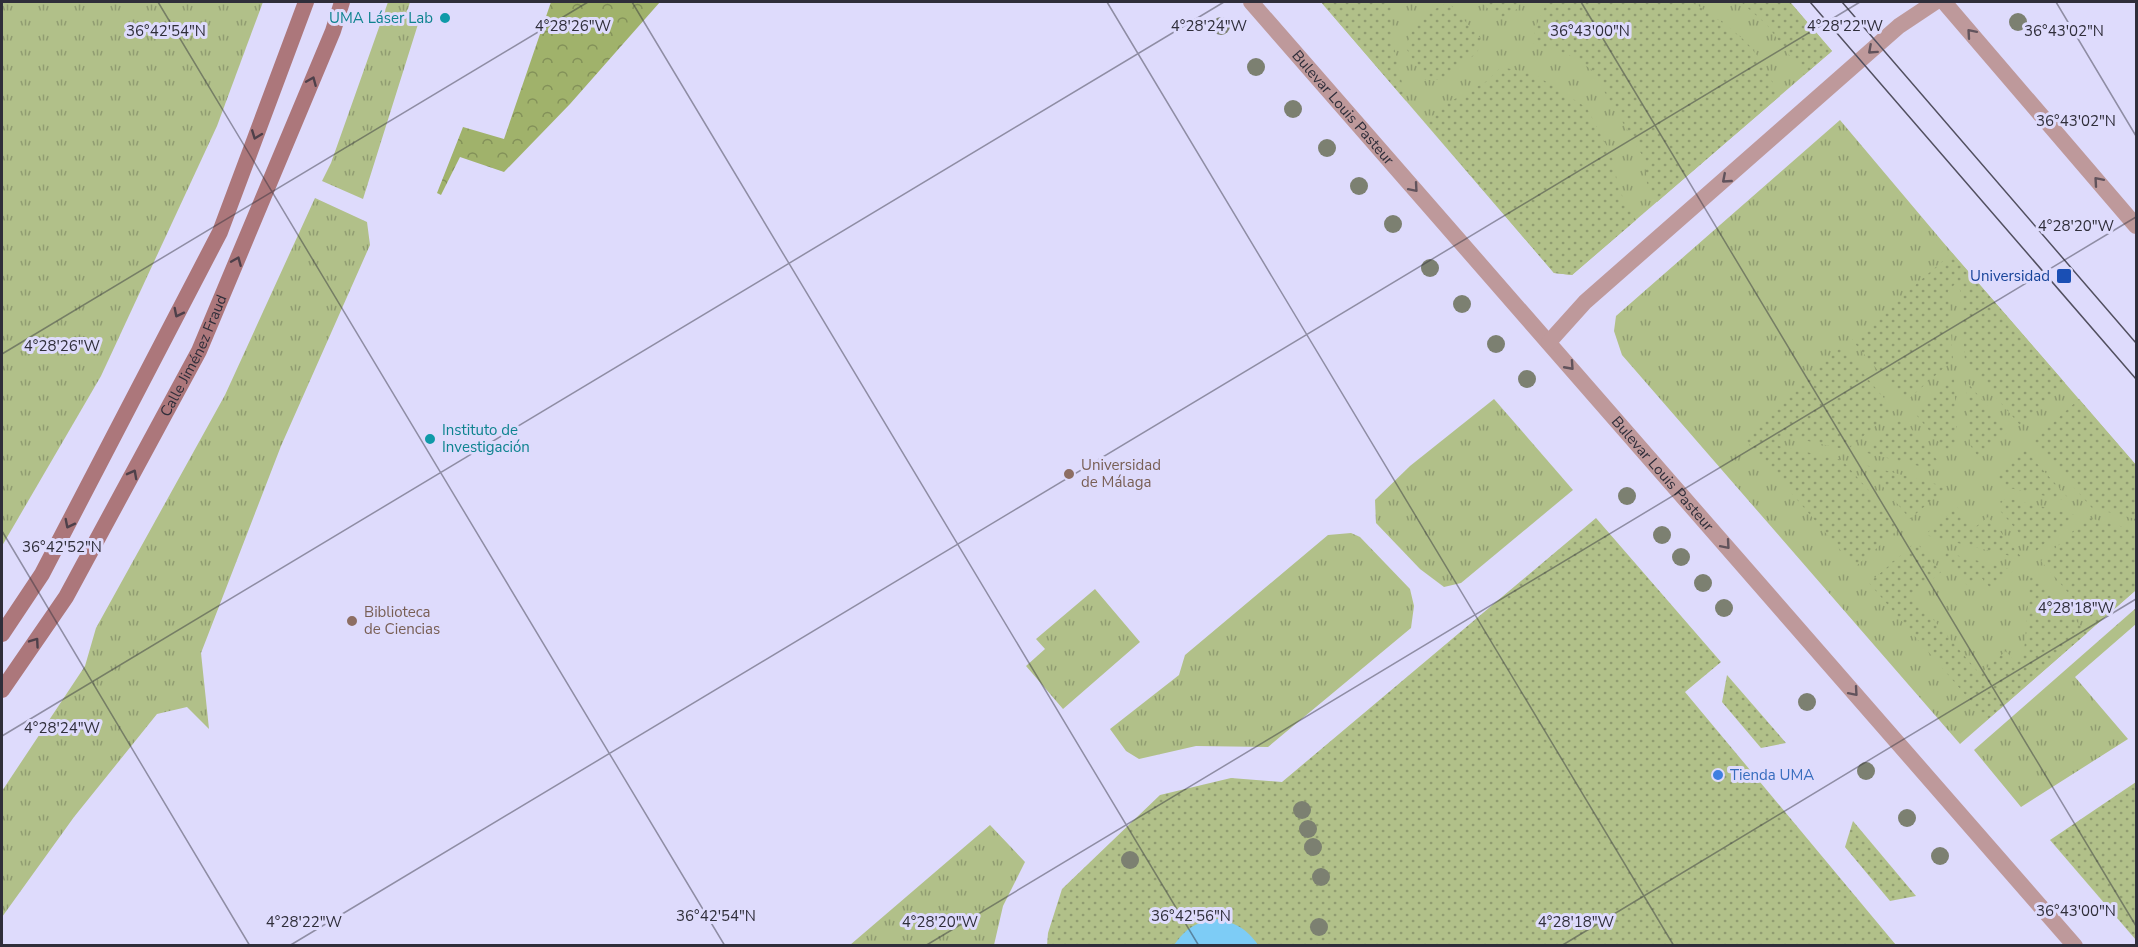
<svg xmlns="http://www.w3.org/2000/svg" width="2138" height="947" font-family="'Nunito Sans',sans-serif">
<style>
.grass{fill:url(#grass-tufts)}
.forest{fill:url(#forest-crowns)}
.garden{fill:url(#garden-dots)}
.water{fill:#7dccf6}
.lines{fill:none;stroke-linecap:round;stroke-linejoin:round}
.tertiary{stroke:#be999b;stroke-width:16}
.secondary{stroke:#ac777b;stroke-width:16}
.tram{stroke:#525060;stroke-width:1.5}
.tree{fill:#7c8071}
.oneway{stroke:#61535c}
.oneway2{stroke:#4e404a}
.ticks{fill:none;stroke:#2f2e3a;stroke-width:1.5;stroke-opacity:0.45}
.culture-dot{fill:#0f9aa8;stroke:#dedbfc;stroke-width:2}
.transit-dot{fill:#1a4fb4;stroke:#dedbfc;stroke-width:2}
.education-dot{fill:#8d6e63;stroke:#dedbfc;stroke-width:2}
.shop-dot{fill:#3f7fe0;stroke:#dedbfc;stroke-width:2}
.labels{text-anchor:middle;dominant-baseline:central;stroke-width:6;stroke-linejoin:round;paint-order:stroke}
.culture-label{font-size:15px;fill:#0d838f;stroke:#dedbfc;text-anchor:end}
.street-label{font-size:15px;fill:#2f2e3a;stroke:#dedbfc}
.transit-label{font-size:15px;fill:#164399;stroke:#dedbfc;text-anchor:end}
.education-label{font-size:15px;fill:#785e54;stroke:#dedbfc;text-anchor:start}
.shop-label{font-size:15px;fill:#366cbe;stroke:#dedbfc;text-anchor:start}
.ticks-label{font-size:15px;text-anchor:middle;fill:#2f2e3a;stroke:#dedbfc;stroke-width:6;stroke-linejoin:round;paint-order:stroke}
</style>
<defs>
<pattern id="grass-tufts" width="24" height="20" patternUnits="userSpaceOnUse" patternTransform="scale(1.5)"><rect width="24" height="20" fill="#b1c089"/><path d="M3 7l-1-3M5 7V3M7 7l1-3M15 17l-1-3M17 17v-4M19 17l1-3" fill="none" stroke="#909c71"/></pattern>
<pattern id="forest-crowns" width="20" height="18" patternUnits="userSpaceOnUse" patternTransform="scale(1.5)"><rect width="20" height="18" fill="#a0b26b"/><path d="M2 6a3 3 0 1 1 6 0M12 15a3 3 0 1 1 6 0" fill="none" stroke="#839159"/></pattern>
<pattern id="garden-dots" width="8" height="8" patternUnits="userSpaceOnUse" patternTransform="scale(1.5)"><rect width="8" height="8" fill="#b1c089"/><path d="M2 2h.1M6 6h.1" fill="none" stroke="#909c71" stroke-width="1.8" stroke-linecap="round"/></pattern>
</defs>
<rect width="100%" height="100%" fill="#dedbfc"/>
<g class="grass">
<path d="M2,2H263L217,126L101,376L2,546Z"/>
<path d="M388,2H410L406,16L419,21L363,199L322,181L331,163Z"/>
<path d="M1321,2H1790L1832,51L1572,275L1554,273Z"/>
<path d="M1840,120L1942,241L2136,465V590L1960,744L1622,355L1614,331L1616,316Z"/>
<path d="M315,198L367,222L370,245L281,446L201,653L209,729L187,707L157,714L74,817L2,917V791L85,666L96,628L225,395Z"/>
<path d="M1494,399L1573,490L1461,583L1444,587L1420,569L1376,523L1375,500L1410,466Z"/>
<path d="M1351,533L1360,537L1410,589L1414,606L1411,628L1268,747L1196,746L1139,759L1126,751L1110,729L1179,675L1185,655L1328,535Z"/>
<path d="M1095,589L1140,642L1063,709L1026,666L1045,649L1036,639Z"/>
<path d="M2136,608V624L2075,677L2128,739L2021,807L1974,750Z"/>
<path d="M990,825L1025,862L1003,906L994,945H850Z"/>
</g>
<path class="forest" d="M551,2H660L570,104L504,172L460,157L441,195L437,193L463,127L504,139Z"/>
<g class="garden">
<path d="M1321,2H1392V38L1406,101Z"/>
<path d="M1448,2L1482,40L1477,53L1441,80H1425L1406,48C1415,17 1421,17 1448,2Z"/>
<path d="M1481,2H1521L1517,9L1499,19Z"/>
<path d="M1547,2H1694C1714,19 1740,31 1756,54C1766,66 1772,82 1780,96L1657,202L1647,183L1645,160L1591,69L1569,55L1533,43L1536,26Z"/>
<path d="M1741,2H1790L1832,51L1804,75L1767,25Z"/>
<path d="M1501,67L1534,74L1587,108L1612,156L1619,190L1636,220L1572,275L1554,273L1426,123L1444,105L1487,81Z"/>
<path d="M1952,253L2065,383L2020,425L1965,362L1960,290L1955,284L1948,291L1953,360L1905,402L1852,340Z"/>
<path d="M1841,347L1894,410L1847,450L1782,435L1775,440L1779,446L1842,460L1901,527L1855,567L1744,438Z"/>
<path d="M1954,375L1957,444L1948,453L1913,411Z"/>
<path d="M1966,381L2009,431L1979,458L1970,445Z"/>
<path d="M2079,399L2136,465V519L2092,508L2033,441Z"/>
<path d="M1902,418L1938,461L1931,469L1863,452Z"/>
<path d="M2023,448L2072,502L2005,487L1994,475Z"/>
<path d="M1865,465L1947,487L1910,519Z"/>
<path d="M2006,498L2076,515L2035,552L1997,507Z"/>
<path d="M1957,507L1974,528L1988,517L2023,559L1925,535Z"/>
<path d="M1596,518L1721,662L1685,692L1896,945L1047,946L1048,933L1062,889L1160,795L1231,778L1282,782Z"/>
<path d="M2089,518L2136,530V590L2096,625L2041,561Z"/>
<path d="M1916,542L1941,572L1913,596L1980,674L2006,651L2014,661L2024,652L2031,570L2087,633L1987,720L1869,583Z"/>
<path d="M1936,550L2014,570L1992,590L1981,577L1969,587Z"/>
<path d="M1727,675L1786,743L1761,748L1722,702Z"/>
<path d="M2136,782V940L2050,840Z"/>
<path d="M1853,821L1916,896L1890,901L1845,847Z"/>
</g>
<path class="water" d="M1217,919C1236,923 1247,929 1258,945H1174C1186,928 1196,922 1217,919Z"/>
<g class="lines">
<g class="tertiary">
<path id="s1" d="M1251,2L2075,946"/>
<path d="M1944,2L2136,226"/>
<path d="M1549,342L1585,302L1899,26L1935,2"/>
</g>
<g class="secondary">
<path d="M2,634L42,574L220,232L306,2"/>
<path id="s2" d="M2,690L66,597L199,351L333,31L342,2"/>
</g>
<g class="tram">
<path d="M1810,2L2136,379"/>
<path d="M1842,2L2136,343"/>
</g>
</g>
<g class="tree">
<circle cx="2018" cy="22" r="9"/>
<circle cx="1221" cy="26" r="9"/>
<circle cx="1256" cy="67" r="9"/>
<circle cx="1293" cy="109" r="9"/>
<circle cx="1327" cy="148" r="9"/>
<circle cx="1359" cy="186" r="9"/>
<circle cx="1393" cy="224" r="9"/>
<circle cx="1430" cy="268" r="9"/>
<circle cx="1462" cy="304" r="9"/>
<circle cx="1496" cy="344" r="9"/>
<circle cx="1527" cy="379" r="9"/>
<circle cx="1627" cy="496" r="9"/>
<circle cx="1662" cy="535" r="9"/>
<circle cx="1681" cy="557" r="9"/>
<circle cx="1703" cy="583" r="9"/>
<circle cx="1724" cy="608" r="9"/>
<circle cx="1807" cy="702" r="9"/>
<circle cx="1866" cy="771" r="9"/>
<circle cx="1302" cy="810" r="9"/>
<circle cx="1907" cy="818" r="9"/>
<circle cx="1308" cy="829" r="9"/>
<circle cx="1313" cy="847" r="9"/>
<circle cx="1940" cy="856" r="9"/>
<circle cx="1130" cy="860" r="9"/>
<circle cx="1321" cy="877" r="9"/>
<circle cx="1319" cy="927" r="9"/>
</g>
<defs><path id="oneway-chevron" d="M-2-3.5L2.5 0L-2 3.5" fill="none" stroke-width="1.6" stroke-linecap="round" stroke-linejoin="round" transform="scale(1.5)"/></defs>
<g class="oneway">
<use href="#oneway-chevron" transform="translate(1971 33) rotate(-131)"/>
<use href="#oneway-chevron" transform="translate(1872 50) rotate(138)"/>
<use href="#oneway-chevron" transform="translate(1726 179) rotate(139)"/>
<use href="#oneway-chevron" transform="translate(2098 181) rotate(-131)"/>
<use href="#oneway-chevron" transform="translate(1414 188) rotate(49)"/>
<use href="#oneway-chevron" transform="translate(1570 366) rotate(48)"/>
<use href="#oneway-chevron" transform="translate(1726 545) rotate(49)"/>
<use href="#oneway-chevron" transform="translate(1854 692) rotate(49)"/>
</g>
<g class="oneway2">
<use href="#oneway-chevron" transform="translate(312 81) rotate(-67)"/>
<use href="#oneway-chevron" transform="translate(256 135) rotate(111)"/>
<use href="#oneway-chevron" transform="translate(237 261) rotate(-67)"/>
<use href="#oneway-chevron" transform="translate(178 313) rotate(117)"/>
<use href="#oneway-chevron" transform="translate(133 474) rotate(-62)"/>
<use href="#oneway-chevron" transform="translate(69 524) rotate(117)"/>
<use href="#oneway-chevron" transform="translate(35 642) rotate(-55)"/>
</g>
<path class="ticks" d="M158,2L725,946M632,2L1199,946M1107,2L1674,946M1581,2L2136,926M2056,2L2136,136M2,354L588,2M2,531L250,946M2,736L1224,2M289,946L1860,2M925,946L2136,217M1561,946L2136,599"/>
<g class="culture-dot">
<circle cx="445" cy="18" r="6"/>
<circle cx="430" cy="439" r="6"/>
</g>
<rect class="transit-dot" x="2056" y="268" width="16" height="16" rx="3"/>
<g class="education-dot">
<circle cx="1069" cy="474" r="6"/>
<circle cx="352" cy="621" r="6"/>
</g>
<circle class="shop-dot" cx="1718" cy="775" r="6"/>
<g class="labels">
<g class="culture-label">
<text x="433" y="18">UMA Láser Lab</text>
<text x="442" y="430" text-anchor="start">Instituto de<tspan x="442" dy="17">Investigación</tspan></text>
</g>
<g class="street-label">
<text stroke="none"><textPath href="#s1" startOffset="140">Bulevar Louis Pasteur</textPath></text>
<text stroke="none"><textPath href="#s2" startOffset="386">Calle Jiménez Fraud</textPath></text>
<text stroke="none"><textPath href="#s1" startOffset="626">Bulevar Louis Pasteur</textPath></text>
</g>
<g class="transit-label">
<text x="2050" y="276">Universidad</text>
</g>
<g class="education-label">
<text x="1081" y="465">Universidad<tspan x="1081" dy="17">de Málaga</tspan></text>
<text x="364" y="612">Biblioteca<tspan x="364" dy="17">de Ciencias</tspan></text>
</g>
<g class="shop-label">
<text x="1730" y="775">Tienda UMA</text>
</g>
</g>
<g class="ticks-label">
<text x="573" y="31">4°28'26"W</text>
<text x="1209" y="31">4°28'24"W</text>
<text x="1845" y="31">4°28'22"W</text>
<text x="1590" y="36">36°43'00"N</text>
<text x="166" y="36">36°42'54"N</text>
<text x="2064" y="36">36°43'02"N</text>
<text x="2076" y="126">36°43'02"N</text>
<text x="2076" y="231">4°28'20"W</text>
<text x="62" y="351">4°28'26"W</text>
<text x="62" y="552">36°42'52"N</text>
<text x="2076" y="613">4°28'18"W</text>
<text x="62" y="733">4°28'24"W</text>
<text x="2076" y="916">36°43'00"N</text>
<text x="716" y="921">36°42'54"N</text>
<text x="1191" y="921">36°42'56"N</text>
<text x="304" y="927">4°28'22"W</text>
<text x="940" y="927">4°28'20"W</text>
<text x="1576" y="927">4°28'18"W</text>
</g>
<rect width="2138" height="947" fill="none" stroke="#2f2e3a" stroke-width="6"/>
</svg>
